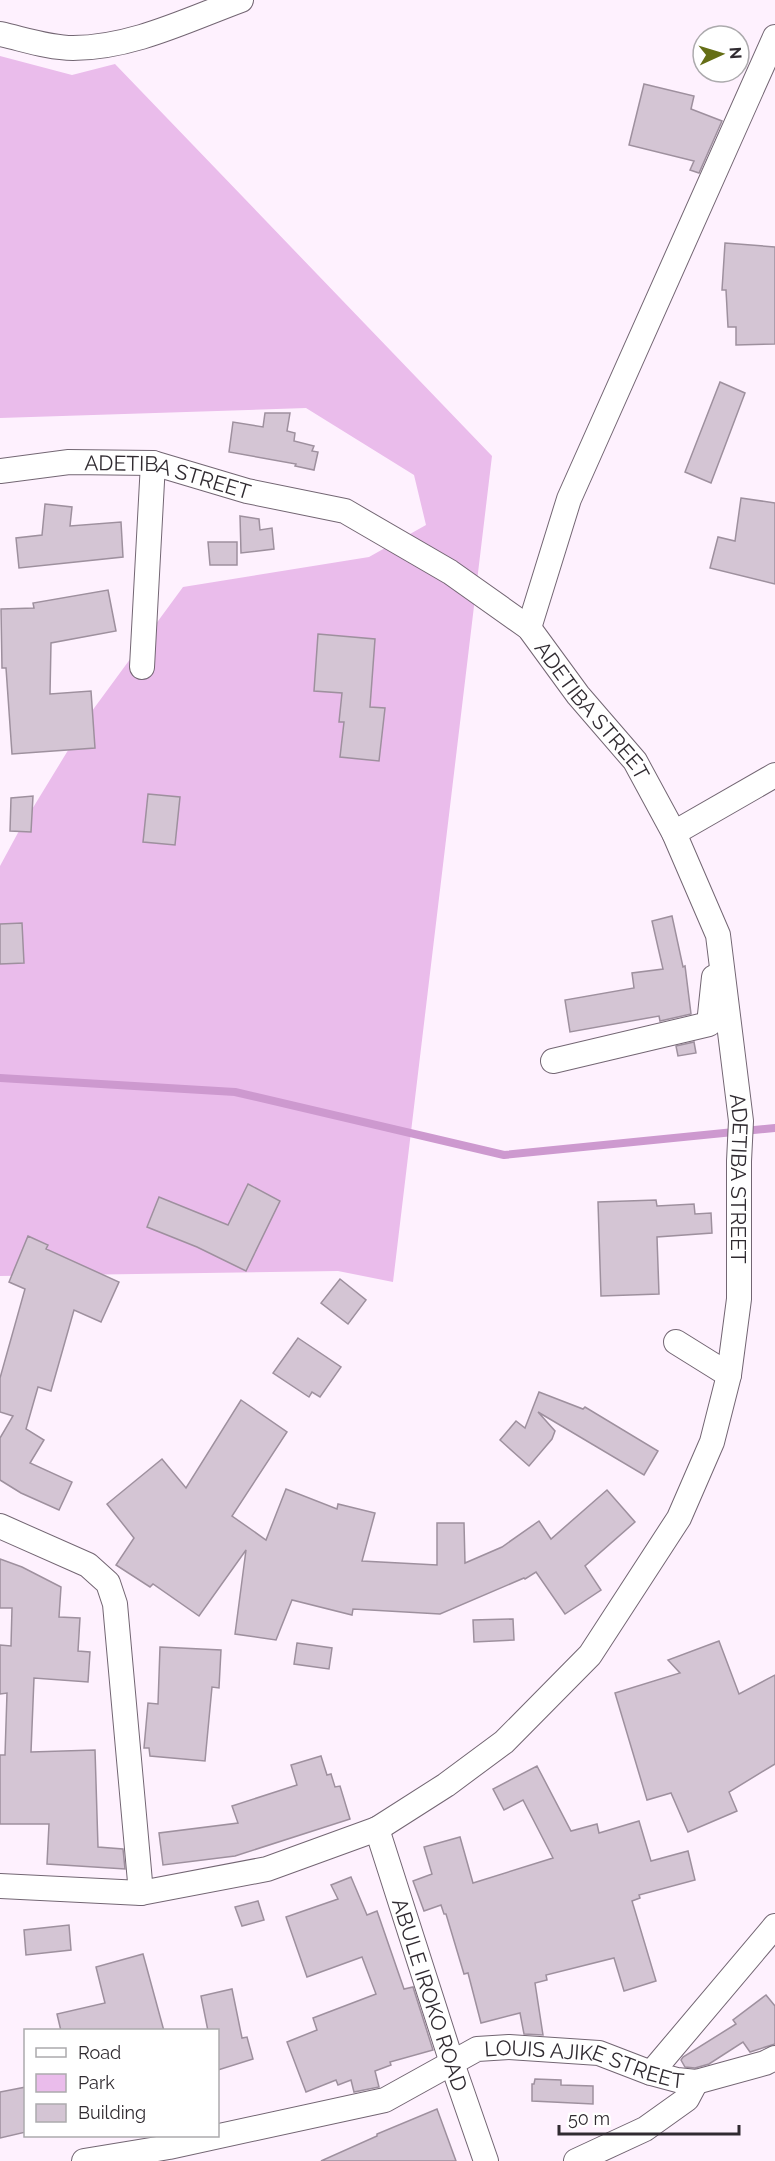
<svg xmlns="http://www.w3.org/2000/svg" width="775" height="2161" font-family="Raleway,sans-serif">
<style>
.green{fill:#eabceb}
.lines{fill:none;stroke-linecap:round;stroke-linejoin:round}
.stream{stroke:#cd99cf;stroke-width:8}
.building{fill:#d4c5d4;stroke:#9e909e;stroke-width:1.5}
.minor-casing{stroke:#736673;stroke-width:26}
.minor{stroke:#fff;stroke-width:24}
.labels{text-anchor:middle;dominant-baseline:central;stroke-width:4.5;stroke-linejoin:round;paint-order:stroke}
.street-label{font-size:21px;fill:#302b31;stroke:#fff}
</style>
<rect width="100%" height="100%" fill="#fef1fe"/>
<path class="green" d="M0,56L72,75L115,64L492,456L393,1282L338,1271L0,1276V866L20,829L92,711L183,587L369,557L426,525L414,475L306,408L0,418Z"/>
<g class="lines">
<path class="stream" d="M0,1078L235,1092L504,1155L775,1128"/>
</g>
<g class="building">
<path d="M644,84L694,96L691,109L722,121L699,173L690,170L694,161L629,145Z"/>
<path d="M725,243L775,247V344L736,345V327H728L726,290H722Z"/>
<path d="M720,382L745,393L711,483L685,472Z"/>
<path d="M265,413H290L287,431L295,433L294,441L314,446L312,451L318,452L314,470L295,466L296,464L229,452L233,422L263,427Z"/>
<path d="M741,498L775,503V584L710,568L718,537L735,541Z"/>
<path d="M45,504L72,507L70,526L121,522L123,557L19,568L16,538L42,535Z"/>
<path d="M240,516L259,519L260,530L272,528L274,549L241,553Z"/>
<path d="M208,542H237V565H210Z"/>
<path d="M108,590L116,631L51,643L50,694L91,691L95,748L12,754L6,668H2L1,609L34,608L33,603Z"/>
<path d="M318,634L375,639L370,707L385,708L379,761L340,757L344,722H339L342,693L314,691Z"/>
<path d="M148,794L180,797L175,845L143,842Z"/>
<path d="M33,796L31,832L10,831L11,798Z"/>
<path d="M672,916L683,967L685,966L691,1014L660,1021L659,1016L570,1032L565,1000L634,988L632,973L663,969L652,921Z"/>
<path d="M22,923L24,963L0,964V924Z"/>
<path d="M694,1042L696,1053L678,1056L676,1046Z"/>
<path d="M248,1184L280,1201L246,1271L197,1247L147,1227L159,1197L228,1225Z"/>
<path d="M656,1200L657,1206L694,1204L695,1214L711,1213L712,1233L657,1237L659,1294L601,1296L598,1202Z"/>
<path d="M28,1236L48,1245L46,1249L119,1282L101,1322L74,1310L51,1391L38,1387L26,1429L44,1440L30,1463L72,1482L59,1510L21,1493L0,1480V1438L13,1416L0,1412V1378L25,1289L9,1282Z"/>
<path d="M340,1279L366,1300L348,1324L321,1303Z"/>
<path d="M298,1338L341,1367L320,1397L312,1392L309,1397L273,1373Z"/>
<path d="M539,1392L583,1409L585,1407L658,1451L644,1475L538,1412L555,1431L552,1439L529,1466L500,1440L516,1421L525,1428Z"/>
<path d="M241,1400L287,1432L232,1516L266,1540L286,1489L337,1509L338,1504L375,1513L362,1561L437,1565V1523H464L465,1563L502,1547L539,1521L551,1539L607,1490L635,1522L585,1566L601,1590L565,1614L536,1572L525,1579L524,1578L440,1614L353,1609L352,1615L292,1600L276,1640L235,1634L246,1550L199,1616L153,1584L150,1587L116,1565L134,1538L107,1504L162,1459L186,1488Z"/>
<path d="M0,1559L22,1567L61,1587L59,1617L80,1618L78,1651L90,1652L88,1682L34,1678L31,1752L95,1750L98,1847L123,1849L125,1869L47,1864L49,1824H0V1755H5L7,1693L0,1694V1645L11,1646L12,1608H0Z"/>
<path d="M513,1619L514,1640L474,1642L473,1620Z"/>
<path d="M719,1641L739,1694L775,1675V1764L729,1792L737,1811L688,1832L671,1793L647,1800L615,1693L680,1673L668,1660Z"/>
<path d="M297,1643L332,1648L329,1669L294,1664Z"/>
<path d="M160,1647L221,1650L219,1688L212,1687L205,1761L150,1756L149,1748H144L148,1703L158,1704Z"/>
<path d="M321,1756L327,1775L331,1774L335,1787L340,1786L350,1819L235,1856L163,1865L159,1833L238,1823L232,1806L297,1785L291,1765Z"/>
<path d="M537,1766L571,1831L597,1824L599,1833L639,1821L651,1861L688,1851L695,1880L639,1895L640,1898L632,1901L656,1981L624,1991L614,1958L546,1975L547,1980L535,1983L543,2035L524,2034L520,2013L481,2023L468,1973L464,1974L446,1914H444L441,1905L424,1911L413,1881L432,1874L424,1847L460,1837L473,1883L553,1858L523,1800L504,1810L493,1789Z"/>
<path d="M351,1877L367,1915L377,1911L404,1989L413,1987L433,2050L390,2062L391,2065L375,2071L379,2087L354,2092L351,2080L338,2085L336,2080L306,2092L287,2042L317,2030L313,2018L376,1994L362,1957L307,1977L286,1917L338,1899L331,1885Z"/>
<path d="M258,1901L264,1920L242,1926L235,1907Z"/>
<path d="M69,1925L71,1950L26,1955L24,1930Z"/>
<path d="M143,1954L164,2031H61L57,2014L105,2003L96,1967Z"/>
<path d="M232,1989L242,2038L247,2037L253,2059L218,2070V2031H208L201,1996Z"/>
<path d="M766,1995L775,2006V2044L750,2052L743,2042L709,2064L695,2068L685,2067L681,2060L683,2057L736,2024L733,2020Z"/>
<path d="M535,2079L561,2080V2085L593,2086V2104L532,2101V2084H534Z"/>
<path d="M26,2087V2132L0,2138V2092Z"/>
<path d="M437,2109L456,2161H321L377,2136V2134Z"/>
</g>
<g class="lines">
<g class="minor-casing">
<g id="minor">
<path d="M0,34C23,39 49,48 73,48C131,48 187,20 241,0"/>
<path id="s1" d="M0,471L69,462L153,463L247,491L345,511L450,572L529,628L578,695L635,761L674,833L718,935L741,1121L739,1161V1299L729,1375L712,1442L679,1518L590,1655L504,1742L446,1785L377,1829L267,1869L141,1893L0,1886"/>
<path d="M529,628L569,499L775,37"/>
<path d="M142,667L153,463"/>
<path d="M674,833L775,775"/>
<path d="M553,1061L709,1024L714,977"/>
<path d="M676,1342L729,1375"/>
<path d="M0,1526L88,1565L108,1583L115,1604L141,1893"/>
<path id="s2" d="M377,1829L452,2063L486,2161"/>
<path d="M651,2073L775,1926"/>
<path id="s3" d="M84,2161L169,2147L385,2100L477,2049L509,2047L599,2053L651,2073L677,2080L696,2082L765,2063L775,2058"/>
<path d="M576,2161L645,2129L687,2099L696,2082"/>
</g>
</g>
<use href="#minor" class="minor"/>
</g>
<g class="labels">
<g class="street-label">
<text stroke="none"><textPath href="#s1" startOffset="170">ADETIBA STREET</textPath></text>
<text stroke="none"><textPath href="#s1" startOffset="674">ADETIBA STREET</textPath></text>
<text stroke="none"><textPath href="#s1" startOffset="1178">ADETIBA STREET</textPath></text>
<text stroke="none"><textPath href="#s2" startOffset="174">ABULE IROKO ROAD</textPath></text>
<text stroke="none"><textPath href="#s3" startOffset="522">LOUIS AJIKE STREET</textPath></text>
</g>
</g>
<rect x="24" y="2029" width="195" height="108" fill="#ffffff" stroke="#acaaad" stroke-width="1.5"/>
<rect x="36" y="2048" width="30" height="9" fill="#ffffff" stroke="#acaaad" stroke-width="1.5"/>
<text x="78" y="2059" font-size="18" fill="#302b31">Road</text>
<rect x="36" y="2074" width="30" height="18" fill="#eabceb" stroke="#acaaad" stroke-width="1.5"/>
<text x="78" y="2089" font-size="18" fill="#302b31">Park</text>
<rect x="36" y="2104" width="30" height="18" fill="#d4c5d4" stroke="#acaaad" stroke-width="1.5"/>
<text x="78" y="2119" font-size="18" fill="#302b31">Building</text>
<g transform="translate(721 54) rotate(86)"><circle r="28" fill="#ffffff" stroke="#acaaad" stroke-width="1.5"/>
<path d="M0-4.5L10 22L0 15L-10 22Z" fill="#656e16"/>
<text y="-9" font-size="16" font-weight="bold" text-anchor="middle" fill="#302b31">N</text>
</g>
<path d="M559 2125v9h180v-9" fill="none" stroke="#302b31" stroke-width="3"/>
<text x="568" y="2125" font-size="18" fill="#302b31" stroke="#ffffff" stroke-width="4.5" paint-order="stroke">50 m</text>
</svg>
